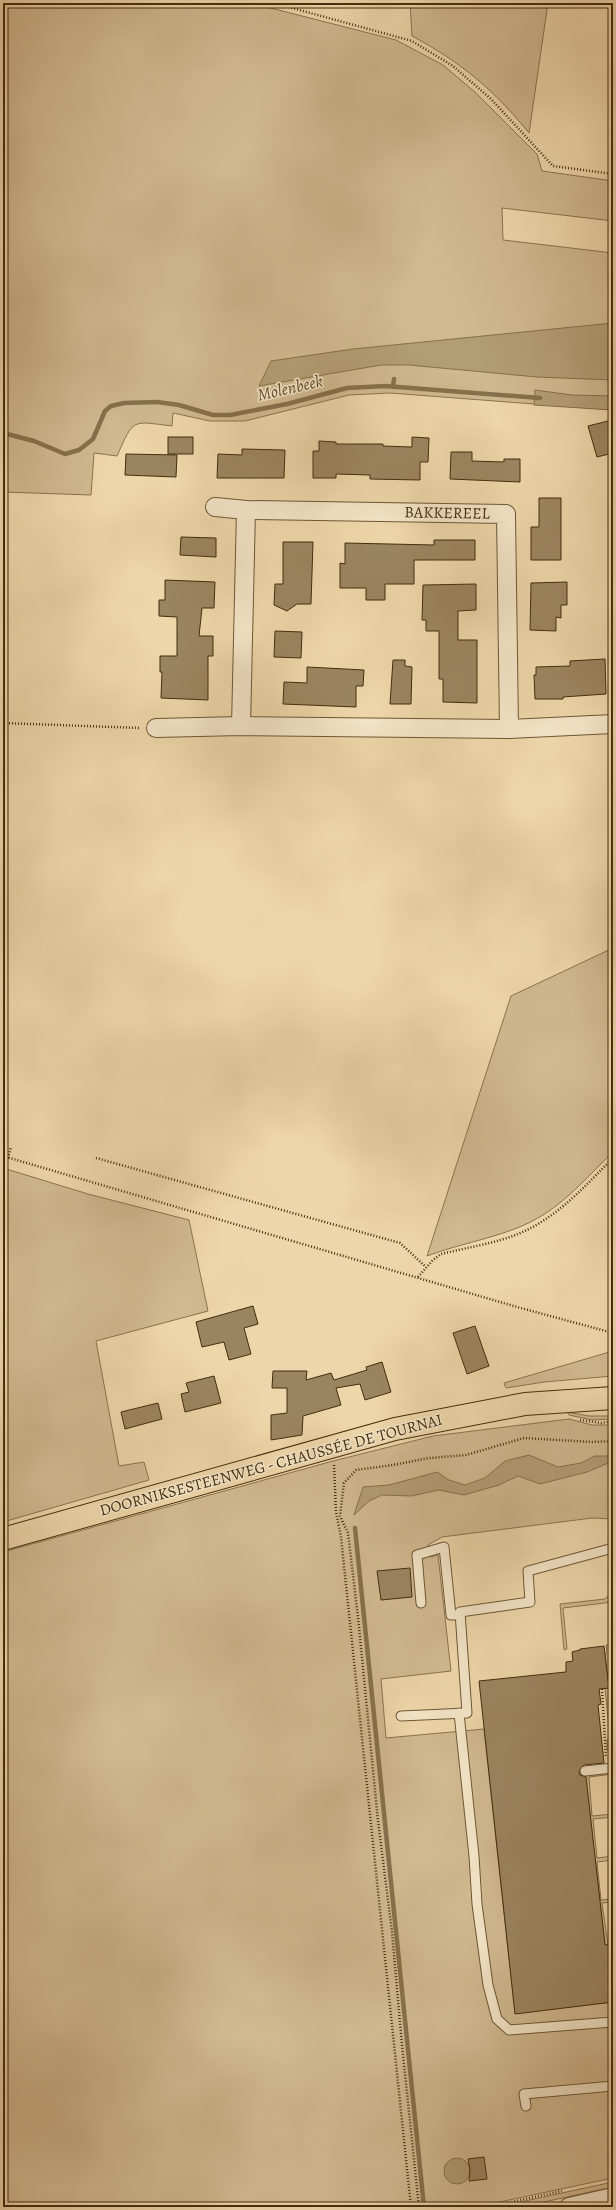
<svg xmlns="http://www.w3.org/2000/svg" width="616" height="2210" font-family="Alegreya,serif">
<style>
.green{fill:#d0b98f;stroke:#8a734e}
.water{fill:#b39d74;stroke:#86704b}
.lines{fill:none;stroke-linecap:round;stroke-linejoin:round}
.stream{stroke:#86704b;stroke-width:4.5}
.building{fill:#9b855f;stroke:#432d0e}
.service-casing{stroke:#6e5735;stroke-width:11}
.minor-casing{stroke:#6e5735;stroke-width:20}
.primary-casing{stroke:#432d0e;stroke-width:24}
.path{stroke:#432d0e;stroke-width:2.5;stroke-dasharray:1 2;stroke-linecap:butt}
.service{stroke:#f3e4c7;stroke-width:9}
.minor{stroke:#f3e4c7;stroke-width:18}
.primary{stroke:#edd6a9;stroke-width:22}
.labels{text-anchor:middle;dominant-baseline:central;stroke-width:3;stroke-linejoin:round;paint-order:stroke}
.street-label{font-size:16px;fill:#432d0e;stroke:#f3e4c7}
.water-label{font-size:17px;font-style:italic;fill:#5f4928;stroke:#f3e4c7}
</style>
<rect width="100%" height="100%" fill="#edd6a9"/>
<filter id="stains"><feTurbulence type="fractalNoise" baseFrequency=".005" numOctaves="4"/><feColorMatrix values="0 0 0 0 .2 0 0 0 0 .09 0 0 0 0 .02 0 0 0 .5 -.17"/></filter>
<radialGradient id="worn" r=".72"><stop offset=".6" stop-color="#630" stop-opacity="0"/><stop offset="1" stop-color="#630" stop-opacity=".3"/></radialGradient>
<g class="green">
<path d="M3,3H251L396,40L443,65L476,93L537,154L542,171L613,181V221L502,208L503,240L613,253V410L390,393L349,395L245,421H210L173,413L172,426C131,421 134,418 117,456L94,453L91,495L3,492Z"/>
<path d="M410,3H548L529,133C493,89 462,63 412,36Z"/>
<path d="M613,948V1152C590,1174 570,1198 543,1215C511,1236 463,1242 427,1256L511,996Z"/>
<path d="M3,1168L88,1194L189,1220L208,1311L96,1341L119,1466L144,1462L149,1480L3,1522Z"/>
<path d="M613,1351V1376L544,1382L506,1388L504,1383Z"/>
<path d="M567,1412L589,1416H613V1419L592,1420L569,1415Z"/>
<path d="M569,1419L592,1425H613V1519L592,1518L442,1537L428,1545L430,1557L438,1555L451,1671L381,1679L386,1738L484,1729L515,2013L613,2002V2178L476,2207H3V1552L333,1461L433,1436Z"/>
<path d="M613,1590V1602L563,1608L567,1649L564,1650L560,1604L605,1599Z"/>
<path d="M606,1645H613V1750H607V1740L610,1739L605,1688H608L605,1654L607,1653Z"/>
<path d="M613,1771V1774L589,1777L592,1816L613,1814V1817L593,1819L597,1858L613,1856V1860L597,1862L601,1900L613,1899V1902L602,1903L608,1945H605L585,1773Z"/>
<path d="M613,2182V2187L521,2207H497Z"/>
</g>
<g class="water">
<path d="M613,323V380L537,377L409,365H381L259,386L271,361L353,349Z"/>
<path d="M535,390L572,395L613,396V410L534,405Z"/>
<path d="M529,1455L558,1467L581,1463L595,1456H613V1461L587,1472L540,1484L518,1476L499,1485L464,1495L439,1490L411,1496L382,1495L369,1501L354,1515L363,1487L389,1485L437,1472L449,1480L465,1485L485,1478L505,1461Z"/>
<circle cx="457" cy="2171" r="13"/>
</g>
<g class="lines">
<g class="stream">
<path d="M393,387L394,379"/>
<path d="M3,433L34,441L65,454L79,450L93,439L105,411L111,406L124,403L157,402L179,405L213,415H230L287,404L347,388L385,386L540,398"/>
<path d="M355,1528L424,2207"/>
</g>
</g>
<g class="building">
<path d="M608,421L610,427L613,426V453L597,457L588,426Z"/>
<rect x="168" y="437" width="25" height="17"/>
<path d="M412,437L429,438L428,462H420V480L370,479V475L336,474V478H313V451H319V441L336,442V444H383V446L412,447Z"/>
<path d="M242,449L285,450L284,478H217L218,454L242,455Z"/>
<path d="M451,452H472V461L504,462V459H520V482L450,479Z"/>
<path d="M126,454L177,455L176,477L125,475Z"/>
<path d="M539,498H561V560H531V527H539Z"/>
<path d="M181,537L216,538V557L180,555Z"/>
<path d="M434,540H475V560H414V584H385V600H366V588H340V563L345,564V543L434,545Z"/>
<path d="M283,542H313L311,604H297L287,611L274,605L275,584H283Z"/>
<path d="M165,580L215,582L214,608H202L199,636H213V656H208V700L161,698L162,672H160V656H177V617L159,616V600H165Z"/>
<path d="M567,582V605H561V618L556,617V631L530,630L531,583Z"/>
<path d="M476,584V610L458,611V640H477V703L443,702V679H439V631H426V620H422L423,585Z"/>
<path d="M275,631L302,632L301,658L274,657Z"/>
<path d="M605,659L606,694L563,697V699H535L534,675H536V667L570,666V661Z"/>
<path d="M393,660H405V666L412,667L411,704H390Z"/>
<path d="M307,667L364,670L363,686H356V707L283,704L284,682L307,683Z"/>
<path d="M253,1306L258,1324L244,1328L251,1354L229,1360L224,1342L202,1347L196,1322Z"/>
<path d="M475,1326L489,1366L467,1374L453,1333Z"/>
<path d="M382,1362L391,1392L365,1400L360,1384L336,1388L341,1405L303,1416L302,1435L271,1440V1415L287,1413V1388H272L273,1371H307L306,1380L331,1373L334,1380L367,1370L366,1367Z"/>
<path d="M214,1376L221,1403L185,1412L181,1394L189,1392L186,1383Z"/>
<path d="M158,1403L162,1419L125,1429L121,1412Z"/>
<path d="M410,1568L412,1597L381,1600L377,1571Z"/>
<path d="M604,1646L609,1688L599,1689L601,1704L598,1705L604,1763L584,1765L579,1771L580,1775L586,1777L605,1945L613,1944V2002L515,2014L479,1681L566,1672V1662L573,1661L572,1652L580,1650V1649Z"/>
<path d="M484,2157L487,2179L469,2181L470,2170L468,2159Z"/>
</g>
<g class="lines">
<g class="service-casing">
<g id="service">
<path d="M421,1603L417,1555L444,1547L451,1615H460"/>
<path d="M459,1713L474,1856L477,1904L488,1985L497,2019L509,2030L613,2022"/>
<path d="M401,1716L467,1713L460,1612L530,1602L528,1571L613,1548"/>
<path d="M585,1771L613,1768"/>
<path d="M526,2106L524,2094L613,2086"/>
</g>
</g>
<g class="minor-casing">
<g id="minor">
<path d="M215,507L246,510L506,514L509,729"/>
<path d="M241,726L246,510"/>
<path d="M156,728L241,726L509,729L613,724"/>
<path d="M569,2207L613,2197"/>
</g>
</g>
<g class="primary-casing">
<path id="primary" d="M3,1539L395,1429L525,1404L613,1398"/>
</g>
<g class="path">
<path d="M274,3L412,41L453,66L491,99L553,166L613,174"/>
<path d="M609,135L613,138"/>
<path d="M3,723L140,728"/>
<path d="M3,1156L517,1307L613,1333"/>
<path d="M8,1158L11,1147"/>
<path d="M96,1158L400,1243L426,1267"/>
<path d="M418,1277L433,1260L441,1254C465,1248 496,1243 518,1234C557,1218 584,1187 613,1158"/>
<path d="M580,1420L601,1423L613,1421"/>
<path d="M334,1465L336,1512L341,1537L411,2207"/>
<path d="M602,1689L606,1758"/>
<path d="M419,2207L402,2045L392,1932L378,1821L358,1617L348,1533L340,1516L344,1483L356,1470L393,1465L429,1458L466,1455L524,1438L592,1442L613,1441"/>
<path d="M488,2207L562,2191"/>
</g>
<use href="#service" class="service"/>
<use href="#minor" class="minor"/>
<use href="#primary" class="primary"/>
</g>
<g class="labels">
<g class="street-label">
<text transform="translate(447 513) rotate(1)">BAKKEREEL</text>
<text transform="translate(271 1465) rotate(-15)">DOORNIKSESTEENWEG - CHAUSSÉE DE TOURNAI</text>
</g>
<g class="water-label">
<text transform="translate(290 388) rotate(-13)">Molenbeek</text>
</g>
</g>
<rect width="616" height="2210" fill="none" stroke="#edd6a9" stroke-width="16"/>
<rect x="4" y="4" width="608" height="2202" fill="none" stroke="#432d0e" stroke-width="2"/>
<rect x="8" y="8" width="600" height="2194" fill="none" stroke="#432d0e"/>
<rect width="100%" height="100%" filter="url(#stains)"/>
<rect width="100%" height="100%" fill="url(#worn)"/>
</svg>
